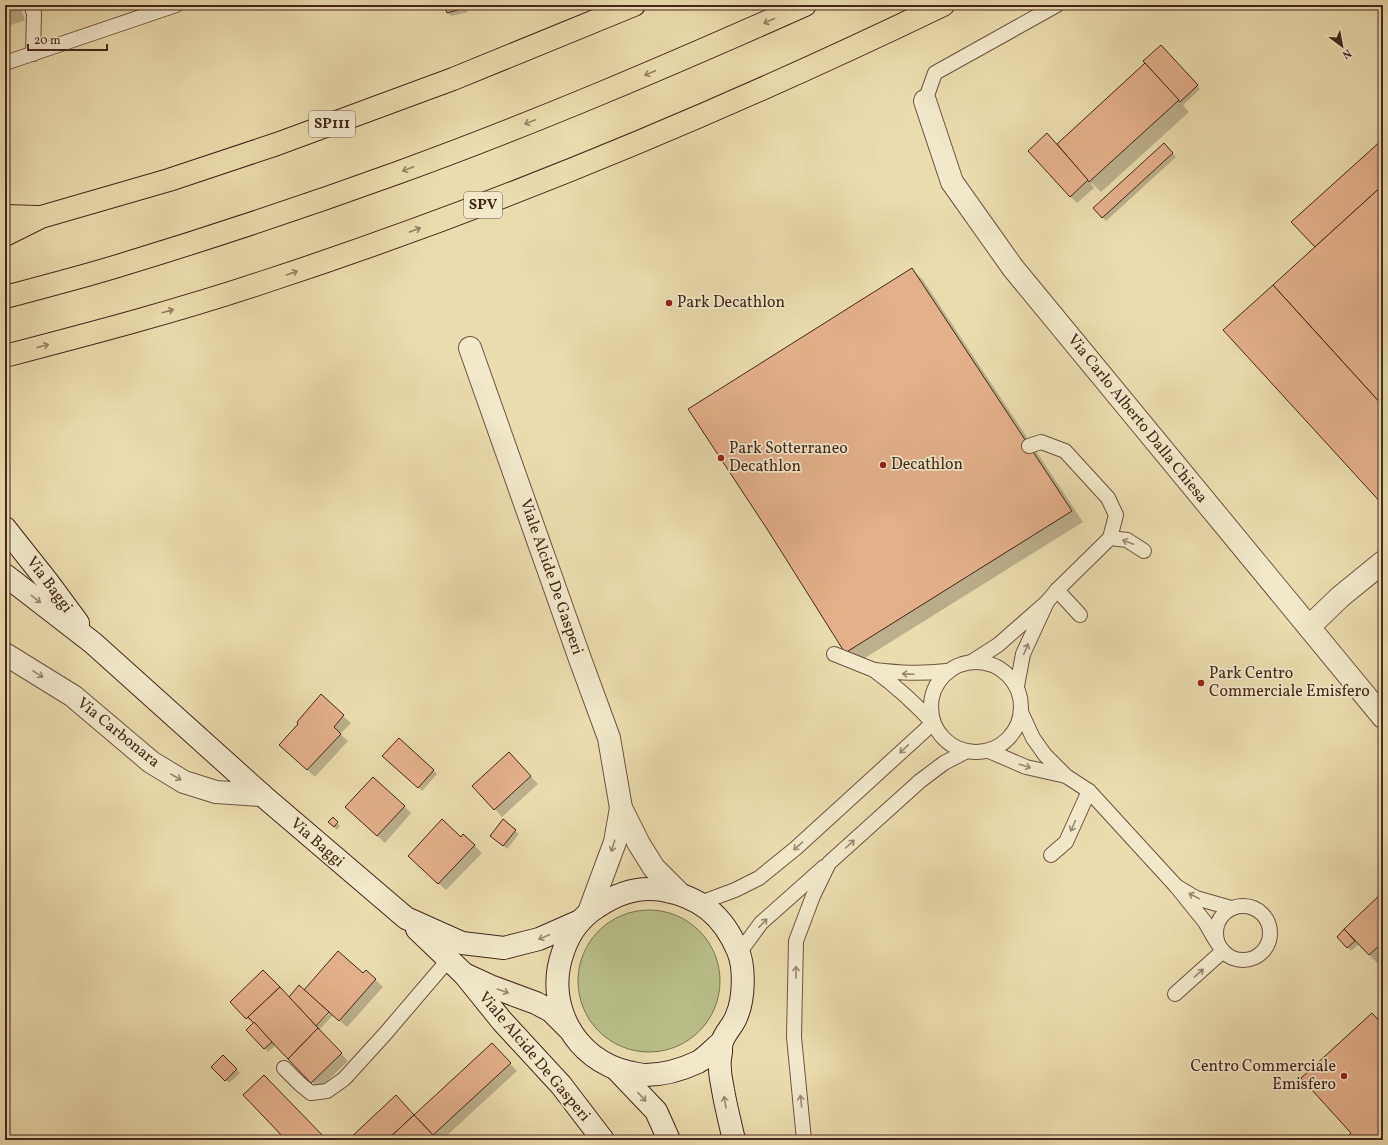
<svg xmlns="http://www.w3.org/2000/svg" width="1388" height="1145" font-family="Vollkorn,serif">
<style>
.green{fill:#b9c088;stroke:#7e7452}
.shadow{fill:#0003;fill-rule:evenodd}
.building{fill:#e4b08a;stroke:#44271b}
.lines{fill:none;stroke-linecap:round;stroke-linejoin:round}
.service-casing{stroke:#6e5440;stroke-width:16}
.minor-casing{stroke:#6e5440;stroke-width:24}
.secondary-casing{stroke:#44271b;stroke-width:24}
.primary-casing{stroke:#44271b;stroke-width:24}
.motorway-casing{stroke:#44271b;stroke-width:24}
.service{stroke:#f1e9ca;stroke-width:14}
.minor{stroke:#f1e9ca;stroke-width:22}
.secondary{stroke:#f1e9ca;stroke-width:22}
.primary{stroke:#eaddad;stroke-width:22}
.motorway{stroke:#eaddad;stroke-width:22}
.oneway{stroke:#978264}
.oneway2{stroke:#9a8872}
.poi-dot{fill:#8f2418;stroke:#f1e9ca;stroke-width:1.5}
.labels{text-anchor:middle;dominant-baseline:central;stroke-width:3.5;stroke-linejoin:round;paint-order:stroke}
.shield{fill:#f1e9ca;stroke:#786150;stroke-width:1}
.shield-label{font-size:15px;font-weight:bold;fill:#44271b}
.poi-label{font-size:16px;fill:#44271b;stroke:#f1e9ca;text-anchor:start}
.street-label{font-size:16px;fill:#44271b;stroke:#f1e9ca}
</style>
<rect width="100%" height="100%" fill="#eaddad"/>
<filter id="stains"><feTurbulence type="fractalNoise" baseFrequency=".005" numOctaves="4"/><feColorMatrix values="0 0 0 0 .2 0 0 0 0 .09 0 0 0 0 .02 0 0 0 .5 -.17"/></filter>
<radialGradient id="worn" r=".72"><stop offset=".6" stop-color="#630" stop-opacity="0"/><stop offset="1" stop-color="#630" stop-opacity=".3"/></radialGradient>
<circle class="green" cx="649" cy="981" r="71"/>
<g class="shadow">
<path d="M5,5H20L25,20L5,27Z"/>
<path d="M445,5H466L468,12L451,16L448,13Z"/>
<path d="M1161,47L1200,89L1183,105L1189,112L1101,192L1092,183L1091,184L1094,188L1077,203L1070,196L1047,134L1057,145L1147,63Z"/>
<path d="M1164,144L1176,157L1106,221L1094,208Z"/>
<path d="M912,269L923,280L1083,522L857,663L846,652L770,531Z"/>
<path d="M343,716L351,723L340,734L348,741L315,777L288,752Z"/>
<path d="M399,739L437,774L422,791L387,759Z"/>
<path d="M516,761L538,784L502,817L474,786Z"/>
<path d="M404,806L411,813L385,843L354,815Z"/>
<path d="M333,819L340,826L337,830L329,822Z"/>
<path d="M515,831L519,834L507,849L494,839Z"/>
<path d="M464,835L482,853L446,890L416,863L461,839Z"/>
<path d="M1383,894V963L1380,966L1359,944L1351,951L1338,937Z"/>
<path d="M366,971L383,987L347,1027L333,1015L319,1030L348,1061L319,1089L276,1045L268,1052L247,1030L255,1022L252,1019L250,1021L231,1002L289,998L307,994L363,974ZM331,1009L332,1011L316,1027L315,1026Z"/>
<path d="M499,1052L517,1071L442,1140H349L414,1116Z"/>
<path d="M223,1056L240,1073L229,1083L212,1067Z"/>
</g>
<g class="building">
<path d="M444,5H464L465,8L447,13Z"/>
<path d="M1161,45L1198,85L1180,102L1143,61Z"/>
<path d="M1145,63L1179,100L1089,182L1057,144Z"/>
<path d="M1047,133L1088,180L1070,197L1028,151Z"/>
<path d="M1383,139V185L1315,247L1291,222Z"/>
<path d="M1164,143L1173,153L1102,218L1093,208Z"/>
<path d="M1383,185V406L1273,285Z"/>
<path d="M912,268L1072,511L845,653L769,532L688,409Z"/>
<path d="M1273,285L1383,406V505L1223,330Z"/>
<path d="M321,694L344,715L334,727L341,734L307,770L279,745L298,724L297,722Z"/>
<path d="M399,738L434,770L418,788L382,756Z"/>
<path d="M509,752L531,776L494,810L472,786Z"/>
<path d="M373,777L405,806L377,836L345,807Z"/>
<path d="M333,817L338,822L334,827L328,822Z"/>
<path d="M442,819L461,837L463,834L475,845L438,884L408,856Z"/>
<path d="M503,819L516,830L503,846L490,836Z"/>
<path d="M1383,892V944L1382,943L1369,955L1344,929Z"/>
<path d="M1344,929L1355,941L1347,948L1337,937Z"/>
<path d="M338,951L363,973L366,970L376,979L339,1021L304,990Z"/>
<path d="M263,970L280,987L246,1019L230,1002Z"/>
<path d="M299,985L329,1012L316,1026L289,997Z"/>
<path d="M280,987L318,1028L288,1059L248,1017Z"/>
<path d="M1372,1013L1383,1025V1140H1344L1351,1133L1301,1078Z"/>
<path d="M254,1022L272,1042L264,1049L246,1030Z"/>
<path d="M318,1028L342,1053L311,1083L288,1059Z"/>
<path d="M492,1043L511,1063L433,1135L414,1115Z"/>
<path d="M223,1055L237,1069L225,1081L211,1067Z"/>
<path d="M264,1075L327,1140H286L243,1095Z"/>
<path d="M396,1095L414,1115L387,1140H348Z"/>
<path d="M414,1115L433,1135L427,1140H387Z"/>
</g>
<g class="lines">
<g class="service-casing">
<g id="service">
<path d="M31,5L34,13L33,54"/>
<path d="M5,63L176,5"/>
<path d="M925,101L935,73L1057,5"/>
<path d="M1029,446L1041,442L1065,451L1108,498L1116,515L1110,538L1057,590L1047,602"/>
<path d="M1110,538L1127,540L1144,551"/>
<path d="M1057,590L1080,615"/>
<path d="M834,654L874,670"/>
<path d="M973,661L998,645L1047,602L1023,654L1017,686"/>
<circle cx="976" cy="707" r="45"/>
<path d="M1021,712L1033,738L1045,755L1066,776L1089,791L1176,886"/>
<path d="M989,751L1026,767L1066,776"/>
<path d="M1051,855L1066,842L1089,791"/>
<path d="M700,903L735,890L759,878L796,848L933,723C913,701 897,687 874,670C901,673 920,674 947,671"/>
<circle cx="1243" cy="933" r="27"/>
<path d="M1216,941L1205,922L1176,886L1196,898L1231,908"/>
<path d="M739,953L761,923L824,867"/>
<path d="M1175,994L1223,951"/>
<path d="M284,1068L300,1084L311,1093L327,1091L344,1079L385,1034L449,959"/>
<path d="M804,1140L794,1037L796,941L813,896L829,863L920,781L944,763L965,752"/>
</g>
</g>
<g class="minor-casing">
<g id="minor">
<path d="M925,101L952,182L1013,268L1383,717"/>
<path d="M470,348L580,659L609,738L621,808L639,844L654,868L679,893"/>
<path d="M1309,627L1340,597L1383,562"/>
<path d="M5,654L73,696L151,762L184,782L216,792L262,795"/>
<path d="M589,912L615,842L621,808"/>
</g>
</g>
<g class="secondary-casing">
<g id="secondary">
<path d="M5,528L47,581L78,623"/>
<path d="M5,575L93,643L262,795L406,918L462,943L504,948L539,939L580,921"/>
<path d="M417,929L464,974L490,986L536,1003L551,1011L568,1028"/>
<path d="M464,974L502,1021L561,1085L603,1140"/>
<path d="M722,1042C714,1048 707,1057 698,1062C681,1070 664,1075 645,1075C640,1075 634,1073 628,1072C575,1060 544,1004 563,952C569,933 580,918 597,907C616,894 639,886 662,890C700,897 723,915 738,951C745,967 744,999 737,1015C734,1025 725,1032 722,1042C721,1045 721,1049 721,1052C720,1058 719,1064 720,1069C720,1076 722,1083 723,1090C726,1107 730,1123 734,1140"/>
<path d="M616,1069L656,1111L669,1140"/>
</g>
</g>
<g class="primary-casing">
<g id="primary">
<path d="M5,216L38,217"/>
<path d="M5,235L41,217L169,180L277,144L453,79L634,5"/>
</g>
</g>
<g class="motorway-casing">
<g id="motorway">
<path d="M5,297C43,287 82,277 121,265C213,237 306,206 397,173C535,123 670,65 805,5"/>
<path d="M5,356C93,333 181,310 267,281C499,205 723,111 943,5"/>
</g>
</g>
<use href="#service" class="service"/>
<use href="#minor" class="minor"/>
<use href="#secondary" class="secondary"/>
<use href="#primary" class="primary"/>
<use href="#motorway" class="motorway"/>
</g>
<defs><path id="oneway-shaft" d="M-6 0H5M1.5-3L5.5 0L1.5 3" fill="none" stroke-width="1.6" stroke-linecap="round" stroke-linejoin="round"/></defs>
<g class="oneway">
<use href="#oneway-shaft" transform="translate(769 21) rotate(156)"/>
<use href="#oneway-shaft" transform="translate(650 73) rotate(157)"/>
<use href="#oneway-shaft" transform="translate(530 122) rotate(158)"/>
<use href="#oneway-shaft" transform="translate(408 169) rotate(159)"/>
<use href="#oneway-shaft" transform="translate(415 230) rotate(-20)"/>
<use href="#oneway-shaft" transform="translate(292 273) rotate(-19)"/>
<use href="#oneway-shaft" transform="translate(168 311) rotate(-16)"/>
<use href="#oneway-shaft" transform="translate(43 346) rotate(-15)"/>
</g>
<g class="oneway2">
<use href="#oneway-shaft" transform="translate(1128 542) rotate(-159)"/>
<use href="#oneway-shaft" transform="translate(36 599) rotate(38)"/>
<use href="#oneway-shaft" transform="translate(1026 649) rotate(-67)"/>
<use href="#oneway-shaft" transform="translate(38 674) rotate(32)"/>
<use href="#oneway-shaft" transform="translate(908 674) rotate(-178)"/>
<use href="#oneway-shaft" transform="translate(904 749) rotate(137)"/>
<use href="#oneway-shaft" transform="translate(1025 766) rotate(18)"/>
<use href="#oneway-shaft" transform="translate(176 777) rotate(30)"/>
<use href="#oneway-shaft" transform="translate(1073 826) rotate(114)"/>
<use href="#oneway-shaft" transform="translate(850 844) rotate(-42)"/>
<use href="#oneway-shaft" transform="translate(613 846) rotate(107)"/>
<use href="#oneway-shaft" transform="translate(798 846) rotate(139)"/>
<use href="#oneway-shaft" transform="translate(1194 896) rotate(-153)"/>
<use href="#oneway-shaft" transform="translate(763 923) rotate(-47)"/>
<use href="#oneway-shaft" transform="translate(544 937) rotate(157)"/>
<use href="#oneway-shaft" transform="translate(796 972) rotate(-89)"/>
<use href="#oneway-shaft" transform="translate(1199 973) rotate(-41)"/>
<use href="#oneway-shaft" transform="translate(503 991) rotate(20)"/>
<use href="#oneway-shaft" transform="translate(642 1097) rotate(47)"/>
<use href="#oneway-shaft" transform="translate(801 1101) rotate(-96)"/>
<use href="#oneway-shaft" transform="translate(725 1102) rotate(-100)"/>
</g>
<g class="poi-dot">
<circle cx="669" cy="303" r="4"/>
<circle cx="721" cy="458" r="4"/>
<circle cx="883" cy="465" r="4"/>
<circle cx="1201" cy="683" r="4"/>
<circle cx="1344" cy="1076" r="4"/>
</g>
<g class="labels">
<g class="shield">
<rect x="309" y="111" width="46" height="26" rx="3"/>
<rect x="464" y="192" width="38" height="26" rx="3"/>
</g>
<g class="shield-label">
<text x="332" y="124">SP111</text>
<text x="483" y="205">SPV</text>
</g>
<g class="poi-label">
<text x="677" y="303">Park Decathlon</text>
<text x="729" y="449">Park Sotterraneo<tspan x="729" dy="18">Decathlon</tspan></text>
<text x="891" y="465">Decathlon</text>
<text x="1209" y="674">Park Centro<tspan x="1209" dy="18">Commerciale Emisfero</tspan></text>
<text x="1336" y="1067" text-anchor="end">Centro Commerciale<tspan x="1336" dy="18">Emisfero</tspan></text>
</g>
<g class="street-label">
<text transform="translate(1137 419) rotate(51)">Via Carlo Alberto Dalla Chiesa</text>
<text transform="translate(551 577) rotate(71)">Viale Alcide De Gasperi</text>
<text transform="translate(49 585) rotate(53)">Via Baggi</text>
<text transform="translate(118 733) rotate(39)">Via Carbonara</text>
<text transform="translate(317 843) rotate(41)">Via Baggi</text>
<text transform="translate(534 1057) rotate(50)">Viale Alcide De Gasperi</text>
</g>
</g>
<rect width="1388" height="1145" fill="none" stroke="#eaddad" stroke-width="20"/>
<rect x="6" y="6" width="1376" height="1133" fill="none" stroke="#44271b" stroke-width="2"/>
<rect x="10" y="10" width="1368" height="1125" fill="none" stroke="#44271b"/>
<g transform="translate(1342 46) rotate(148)" stroke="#f1e9ca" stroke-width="3" paint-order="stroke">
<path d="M0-3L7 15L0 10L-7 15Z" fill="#44271b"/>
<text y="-6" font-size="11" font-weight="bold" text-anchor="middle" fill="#44271b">N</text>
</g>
<path d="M28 44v6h79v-6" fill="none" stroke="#44271b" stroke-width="2"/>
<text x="34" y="44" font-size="12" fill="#44271b" stroke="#f1e9ca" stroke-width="3" paint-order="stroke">20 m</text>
<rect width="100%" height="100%" filter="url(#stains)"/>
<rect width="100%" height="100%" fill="url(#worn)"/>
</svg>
